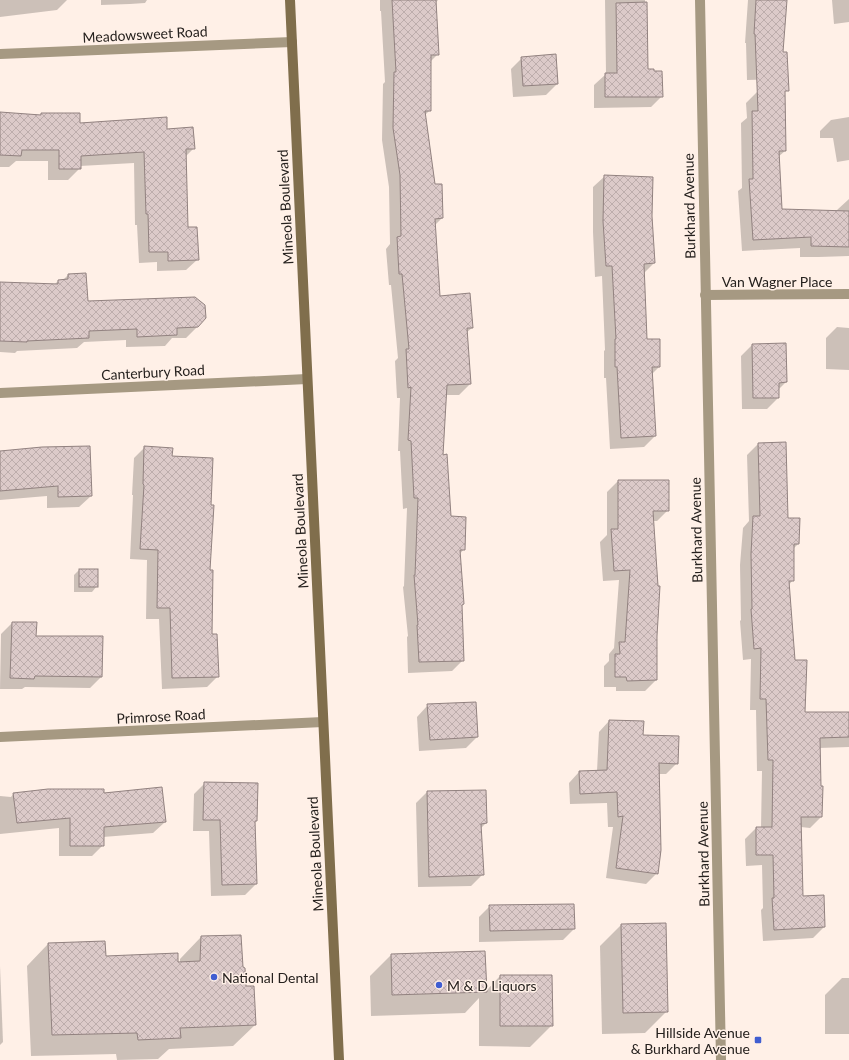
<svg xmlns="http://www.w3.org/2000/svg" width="849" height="1060" font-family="Lato,sans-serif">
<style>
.shadow{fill:#0003}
.building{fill:url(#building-cross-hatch);stroke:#928280}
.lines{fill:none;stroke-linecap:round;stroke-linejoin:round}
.street{stroke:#a69982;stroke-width:10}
.secondary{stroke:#806e4c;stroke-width:10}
.poi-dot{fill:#405ed1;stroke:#fff0e7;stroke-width:1.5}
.labels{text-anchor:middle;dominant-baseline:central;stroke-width:3;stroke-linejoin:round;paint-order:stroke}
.street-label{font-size:14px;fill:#26211e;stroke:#fff0e7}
.poi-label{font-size:14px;fill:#26211e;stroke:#fff0e7;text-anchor:start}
</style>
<defs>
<pattern id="building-cross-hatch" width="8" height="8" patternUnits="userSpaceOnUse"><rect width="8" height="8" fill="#dccac9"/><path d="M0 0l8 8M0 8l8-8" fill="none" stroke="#bdadac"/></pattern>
</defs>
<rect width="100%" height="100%" fill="#fff0e7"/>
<g class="shadow">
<path d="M0,0H67L57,10L0,17Z"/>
<path d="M101,0H147L145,3L130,4L101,5Z"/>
<path d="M380,0H438L435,4L438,54L430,62V110L424,116L435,185L442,218L435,225L439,297L472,328L467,332L470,384L459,395H446L442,456L450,517L464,549L459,555L463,604L461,606L463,660L452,671L408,673L407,637L408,636L403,587L404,586L407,508L403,509L400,451H398L400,398H397L395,361L398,358L391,285H389L386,249L390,244L389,187L382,140L383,84L385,82L381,11H380Z"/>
<path d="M605,0H645L647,70L662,96L651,107L594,108V85L606,74Z"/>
<path d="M748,0H786L782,53L778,79L747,80L746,43H745Z"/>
<path d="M832,0H849V22L834,24Z"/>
<path d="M522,58L557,84L546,95L513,97L511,69Z"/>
<path d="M757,92L785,151L778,157L781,209L837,212V210L849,199V256L819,257H800V248L742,251L738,191L742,188L741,123L747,118L746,103Z"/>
<path d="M0,113L39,116L41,114H79V124L166,130L194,148L185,157L187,228L198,259L186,270L157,271V262L139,263L137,225H135L134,163L80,166V168L68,180H48V161H16L9,167H0Z"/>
<path d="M849,117V160L837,162L833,138H820V131L831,120Z"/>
<path d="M605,176L651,216L654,263L644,273L646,340L659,367L651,375L655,436L644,447L610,449L606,378H604V351L605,350L602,276L595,277L593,232V187Z"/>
<path d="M68,275L87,302L198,326L186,338H172L165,346L126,347V340L84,342L77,348L17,351L15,353L0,352V283L54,285L58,281H62Z"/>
<path d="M837,327L849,328V370L826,369V338Z"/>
<path d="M752,345L786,382L778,390V398L767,409H742L741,356Z"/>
<path d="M785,443L787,518L799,519L798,544L793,549V580L788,586L794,661L804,713H849V747L819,748L821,817L810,828L801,827L802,897L824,927L813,938L763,941L761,910L763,908L762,865L746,866L745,839L756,828H761L762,771H757L756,710H750L751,659L743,660L740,621L741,620L740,565L743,528L749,521L747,455L758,444Z"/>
<path d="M89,447L91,496L79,507L47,508V496L0,500V452Z"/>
<path d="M145,447L171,457L209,571L211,635L218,676L207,687L162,689L159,619H146L147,560L130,559L133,495H132L134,458Z"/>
<path d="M618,481L668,510L657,521H652L656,680L645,691H616V687H604V666L609,661V654L614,648L619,580L603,581L600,542L607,535V492Z"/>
<path d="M79,570L97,586L92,592H74V575Z"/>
<path d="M12,623L35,637L101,677L90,688L25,687L22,689H0L1,634Z"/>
<path d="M428,705L477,737L466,748L419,751L417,717Z"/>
<path d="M609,721L642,736L677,763L666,774H658L657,873L646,884L606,878L613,827H608L607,803L570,804L569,783L579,772L597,771L599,732Z"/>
<path d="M205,783L256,821L254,823L256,884L245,895L211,896L209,831H193L194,794Z"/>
<path d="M427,792L486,823L481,828L483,874L471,886L418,887L416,803Z"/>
<path d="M14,793L103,794L165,822L153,833L103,837V845L92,856H59V828L0,834V796L11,797Z"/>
<path d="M490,906L574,929L563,940L479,942V917Z"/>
<path d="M665,924L666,1012L645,1033L602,1034L600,946L621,925Z"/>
<path d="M201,937L242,968L245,988L255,1025L233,1046L169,1049L158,1059L117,1060L116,1054L31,1056L27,966L48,944L105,957L180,963V959Z"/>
<path d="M391,955L486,991L500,976L552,1025L530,1047L479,1046V998L465,1013L371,1016L370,976Z"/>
<path d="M0,966L3,1042L0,1045Z"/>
<path d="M842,978H849V1034H825V995Z"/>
</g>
<g class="building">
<path d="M392,0H436L439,55H431V111H425L435,184H442L443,218L435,219L440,296L470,293L473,328H467L471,384L447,385L443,455L447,454L451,516L466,517L465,550H460L464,604L462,605L464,661L419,662L417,625H418L414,575H415L418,498H414L411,441L408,440L411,387L408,388L406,349H409L402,274H399L397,237L401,236L400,175L393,128L394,72H396Z"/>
<path d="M756,0H787L783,52H787L789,91H785L786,151H779L782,209L849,211V247L811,246V237L753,240L749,179H753L752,111H758L755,34H754Z"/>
<path d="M647,2L648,69H654V71H662L663,97H605V73H617L616,3Z"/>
<path d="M556,54L558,84L523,86L521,57Z"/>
<path d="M0,112L41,115V113H80V123L167,117V129L193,127L195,149H186L188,227H197L199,260L168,261V252H149L148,214H146L144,152L81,156V169H59V150H22L21,156L0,155Z"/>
<path d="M604,175L653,177L652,216L655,263L644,264L647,339H660V367H652L656,436L621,438L617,367H615V339H616L612,266H606L603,221Z"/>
<path d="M86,273L88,301L195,297L205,305L206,318L198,327L177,328V335L137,337V329L89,331V338L27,341V342L0,341V282L58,284V280L68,279V274Z"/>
<path d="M786,343L787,382L779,383V398H753L752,344Z"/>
<path d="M786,442L788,518H800L799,544H794V581H789L795,660H807L805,712H849V737L820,738L821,786H823L822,817H801L803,896L824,895L825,927L774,930L772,898H774L773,855H756V827H772L773,760H768L766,699H760L761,648L754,649L751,609H752L751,554L753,516H760L758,443Z"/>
<path d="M90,446L92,496L58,497V486L0,491V451L42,447Z"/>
<path d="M144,446L173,448L172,456L213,458L211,505H214L210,570H213L212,634H217L219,677L172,678L170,608H157L158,550L140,549L144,485L143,484Z"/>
<path d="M618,480H669V511H653L658,586H660L657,636V680L627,681L626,677H615V654H620L619,642H625L630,570L614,571L611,529H618Z"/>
<rect x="79" y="569" width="19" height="18"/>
<path d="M12,622H37L36,636H103L102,677L35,676L34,679L10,678Z"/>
<path d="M476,702L478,737L430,740L427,704Z"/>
<path d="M609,720L644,721L643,735L679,736L678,764L659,763L661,850L658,874L616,868L623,816L618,817L617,792L580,794L579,771L607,770Z"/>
<path d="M204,782L258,783L257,821H255L257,884L222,885L220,820H203Z"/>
<path d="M162,787L166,822L104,827V846H70V818L17,823L13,793L48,789H104V793Z"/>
<path d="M486,790L487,823L481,824L484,875L429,877L427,791Z"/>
<path d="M574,904L575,929L490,931L489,905Z"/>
<path d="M666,923L668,1012L623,1013L621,924Z"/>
<path d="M241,935L243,967L245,968L246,986H254L256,1025L180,1028L181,1038L138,1040L137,1033L52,1035L48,943L105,941L106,956L178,953V962L200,961L201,936Z"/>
<path d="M485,951L487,992L392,995L391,954Z"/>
<path d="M500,975H552L553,1026H500Z"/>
</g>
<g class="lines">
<g class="street">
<path d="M700,0L721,1060"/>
<path d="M0,54L292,42"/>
<path d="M705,295L849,294"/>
<path d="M0,393L307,379"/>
<path d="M0,737L323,722"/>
</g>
<path class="secondary" d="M290,0L339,1060"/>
</g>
<g class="poi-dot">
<circle cx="214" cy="977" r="4"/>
<circle cx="439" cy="985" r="4"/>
<rect x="754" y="1036" width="8" height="8" rx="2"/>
</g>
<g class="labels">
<g class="street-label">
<text transform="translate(145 34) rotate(-3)">Meadowsweet Road</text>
<text transform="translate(689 206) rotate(-91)">Burkhard Avenue</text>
<text transform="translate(285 207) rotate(-93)">Mineola Boulevard</text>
<text x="777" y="281">Van Wagner Place</text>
<text transform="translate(153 372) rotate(-3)">Canterbury Road</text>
<text transform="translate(696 530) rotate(-91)">Burkhard Avenue</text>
<text transform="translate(300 531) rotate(-93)">Mineola Boulevard</text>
<text transform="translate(161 716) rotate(-3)">Primrose Road</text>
<text transform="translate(315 854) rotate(-93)">Mineola Boulevard</text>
<text transform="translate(703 854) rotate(-91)">Burkhard Avenue</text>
</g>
<g class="poi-label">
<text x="222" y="977">National Dental</text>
<text x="447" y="985">M &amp; D Liquors</text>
<text x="750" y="1032" text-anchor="end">Hillside Avenue<tspan x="750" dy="16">&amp; Burkhard Avenue</tspan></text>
</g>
</g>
</svg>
